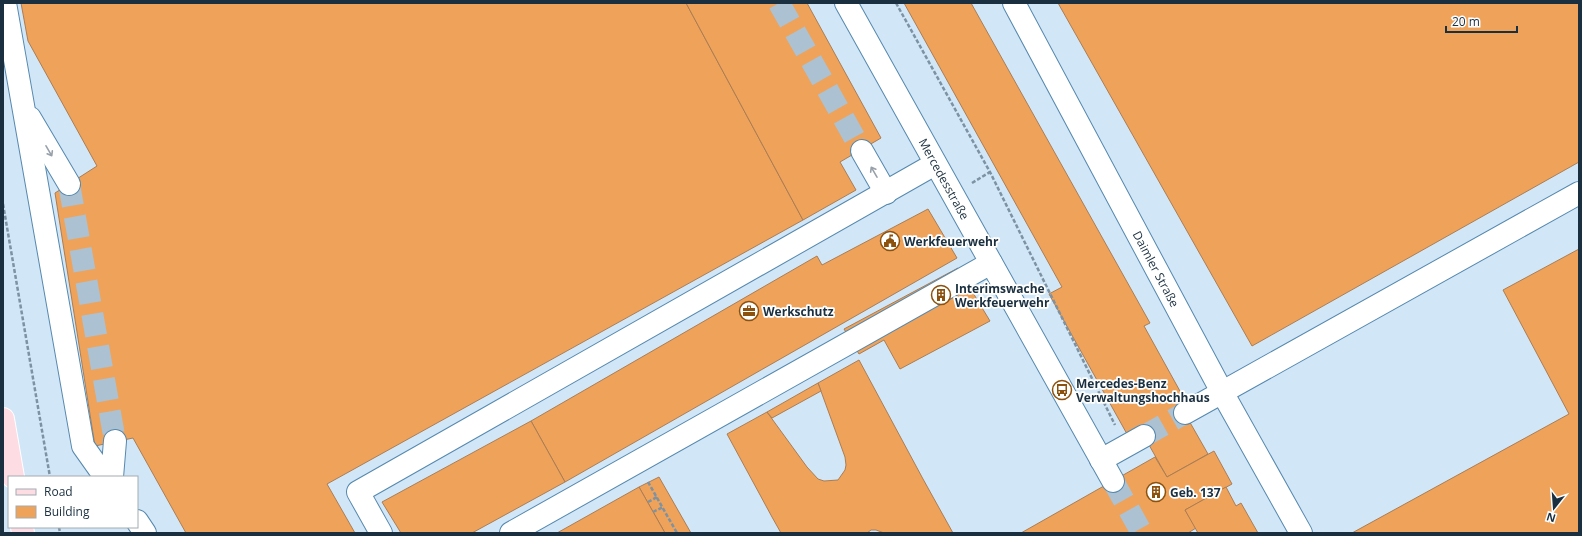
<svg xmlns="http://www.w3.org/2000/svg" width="1582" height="536" font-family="'Open Sans',sans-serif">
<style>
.building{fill:#efa259;stroke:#ab7d54}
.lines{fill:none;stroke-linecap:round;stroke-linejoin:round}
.minor-tunnel{stroke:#acc1d1;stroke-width:22;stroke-dasharray:22 11;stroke-linecap:butt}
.minor-casing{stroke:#5588ae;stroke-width:24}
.major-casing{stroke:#fff;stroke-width:24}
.path{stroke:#7d92a2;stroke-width:2.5;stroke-dasharray:4 2;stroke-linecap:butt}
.minor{stroke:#fff;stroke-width:22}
.major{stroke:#fedce4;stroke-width:22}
.oneway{stroke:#98a1a9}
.labels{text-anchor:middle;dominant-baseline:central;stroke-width:3.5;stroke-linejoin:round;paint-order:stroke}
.street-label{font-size:12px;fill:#1a2f3f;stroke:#fff}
.poi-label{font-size:12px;font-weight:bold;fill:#1a2f3f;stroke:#fff;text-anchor:start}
</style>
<rect width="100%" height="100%" fill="#d1e6f6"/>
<g class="building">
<path d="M21,3H686L803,220L327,484L355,533H186L133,438L95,446L55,193L97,166L28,41Z"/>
<path d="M686,3H807L881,138L840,162L856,190L803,220Z"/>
<path d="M904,3H971L1150,323L1144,326L1186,402L1180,405L1208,454L1167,477L1144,436L1127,434L1049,294L1062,287Z"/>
<path d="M1058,3H1579V162L1252,346Z"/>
<path d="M928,209L957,258L565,482L531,421L817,256L822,265Z"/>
<path d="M1579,249V533H1352L1569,414L1503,290Z"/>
<path d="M958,268L990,321L900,369L884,340L859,354L844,329Z"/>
<path d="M859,360L923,479L953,533H884L876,530H871L867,533H781L772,517L727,434L767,412L807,467L818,479L824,481L838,480L845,470L846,465L845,457L818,383Z"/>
<path d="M818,383L821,391L772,418L767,412Z"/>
<path d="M531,421L565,482L472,533H401L382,502Z"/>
<path d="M1214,451L1232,484L1185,510L1196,528L1188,533H1021L1155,457L1167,477Z"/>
<path d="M659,477L691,533H665L639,487Z"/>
<path d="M639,487L665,533H557Z"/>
<path d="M1226,487L1236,506L1241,503L1258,533H1198L1185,510Z"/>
</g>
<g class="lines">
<g class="minor-tunnel">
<path d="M779,3L862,151"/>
<path d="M69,184L115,441"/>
<path d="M1144,436L1185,413"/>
<path d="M1113,481L1142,533"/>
</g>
<g class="minor-casing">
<g id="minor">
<path d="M5,3L83,446L105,477"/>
<path d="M846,3L1113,481"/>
<path d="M1014,3L1222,392L1301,533"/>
<path d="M30,118L69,184"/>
<path d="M862,151L886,193"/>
<path d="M1185,413L1579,193"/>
<path d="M1101,460L1144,436"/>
<path d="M112,477L115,441"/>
<path d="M137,521L145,533"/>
<path d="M381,533L358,492L935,164"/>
<path d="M511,533L991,263"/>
</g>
</g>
<g class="major-casing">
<g id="major">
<path d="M3,419L13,477"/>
<path d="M22,527L23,533"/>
</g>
</g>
<g class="path">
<path d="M896,3L990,172L1115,425"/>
<path d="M972,183L990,172"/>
<path d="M3,204L50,477"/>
<path d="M648,482L677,533"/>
<path d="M648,502L657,497"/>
<path d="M653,512L663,507"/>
<path d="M59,527L60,533"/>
</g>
<use href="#minor" class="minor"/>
<use href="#major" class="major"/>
</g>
<defs><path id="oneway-shaft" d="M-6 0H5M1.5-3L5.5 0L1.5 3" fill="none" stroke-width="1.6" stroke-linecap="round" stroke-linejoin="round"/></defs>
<g class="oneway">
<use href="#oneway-shaft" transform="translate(49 151) rotate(60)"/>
<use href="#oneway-shaft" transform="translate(874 172) rotate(-120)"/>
</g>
<defs>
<g id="civic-ring" transform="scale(1)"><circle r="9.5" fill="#fff" stroke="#8c510d" stroke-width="1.5"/><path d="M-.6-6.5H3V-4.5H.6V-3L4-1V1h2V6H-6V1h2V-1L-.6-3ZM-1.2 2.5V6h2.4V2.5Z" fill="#8c510d"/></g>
<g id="building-ring" transform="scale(1)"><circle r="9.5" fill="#fff" stroke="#8c510d" stroke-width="1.5"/><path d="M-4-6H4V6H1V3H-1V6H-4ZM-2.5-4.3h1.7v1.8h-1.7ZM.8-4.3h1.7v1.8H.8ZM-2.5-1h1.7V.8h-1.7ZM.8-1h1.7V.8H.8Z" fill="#8c510d"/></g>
<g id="office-ring" transform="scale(1)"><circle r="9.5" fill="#fff" stroke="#8c510d" stroke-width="1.5"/><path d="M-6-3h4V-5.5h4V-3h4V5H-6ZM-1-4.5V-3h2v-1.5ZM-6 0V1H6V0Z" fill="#8c510d"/></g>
<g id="bus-ring" transform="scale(1)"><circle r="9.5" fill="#fff" stroke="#8c510d" stroke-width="1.5"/><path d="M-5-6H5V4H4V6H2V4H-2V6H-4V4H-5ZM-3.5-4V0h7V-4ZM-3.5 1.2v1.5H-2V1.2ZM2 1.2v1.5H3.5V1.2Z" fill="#8c510d"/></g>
</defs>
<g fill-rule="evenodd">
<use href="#civic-ring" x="890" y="241"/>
<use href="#building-ring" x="941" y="295"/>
<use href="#office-ring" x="749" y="311"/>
<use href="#bus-ring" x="1062" y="390"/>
<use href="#building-ring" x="1156" y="492"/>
</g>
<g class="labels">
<g class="street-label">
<text transform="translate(944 179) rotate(61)">Mercedesstraße</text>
<text transform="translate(1156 269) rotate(62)">Daimler Straße</text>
</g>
<g class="poi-label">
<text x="904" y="241">Werkfeuerwehr</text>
<text x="955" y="288">Interimswache<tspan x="955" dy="14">Werkfeuerwehr</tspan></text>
<text x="763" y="311">Werkschutz</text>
<text x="1076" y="383">Mercedes-Benz<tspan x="1076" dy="14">Verwaltungshochhaus</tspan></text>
<text x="1170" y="492">Geb. 137</text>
</g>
</g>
<rect width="1582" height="536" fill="none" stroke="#1a2f3f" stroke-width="8"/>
<rect x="8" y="476" width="130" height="52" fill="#ffffff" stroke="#a3acb2"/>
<rect x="16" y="489" width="20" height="6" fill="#fedce4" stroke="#a3acb2"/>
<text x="44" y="496" font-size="12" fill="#1a2f3f">Road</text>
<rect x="16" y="506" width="20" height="12" fill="#efa259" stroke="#a3acb2"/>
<text x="44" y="516" font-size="12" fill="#1a2f3f">Building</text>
<g transform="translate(1554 508) rotate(197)" stroke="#ffffff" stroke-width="3" paint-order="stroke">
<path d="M0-3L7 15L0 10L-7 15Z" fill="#1a2f3f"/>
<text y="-6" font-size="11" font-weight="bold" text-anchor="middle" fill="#1a2f3f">N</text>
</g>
<path d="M1446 26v6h71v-6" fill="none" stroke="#1a2f3f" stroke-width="2"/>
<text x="1452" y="26" font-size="12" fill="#1a2f3f" stroke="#ffffff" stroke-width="3" paint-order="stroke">20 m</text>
</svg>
